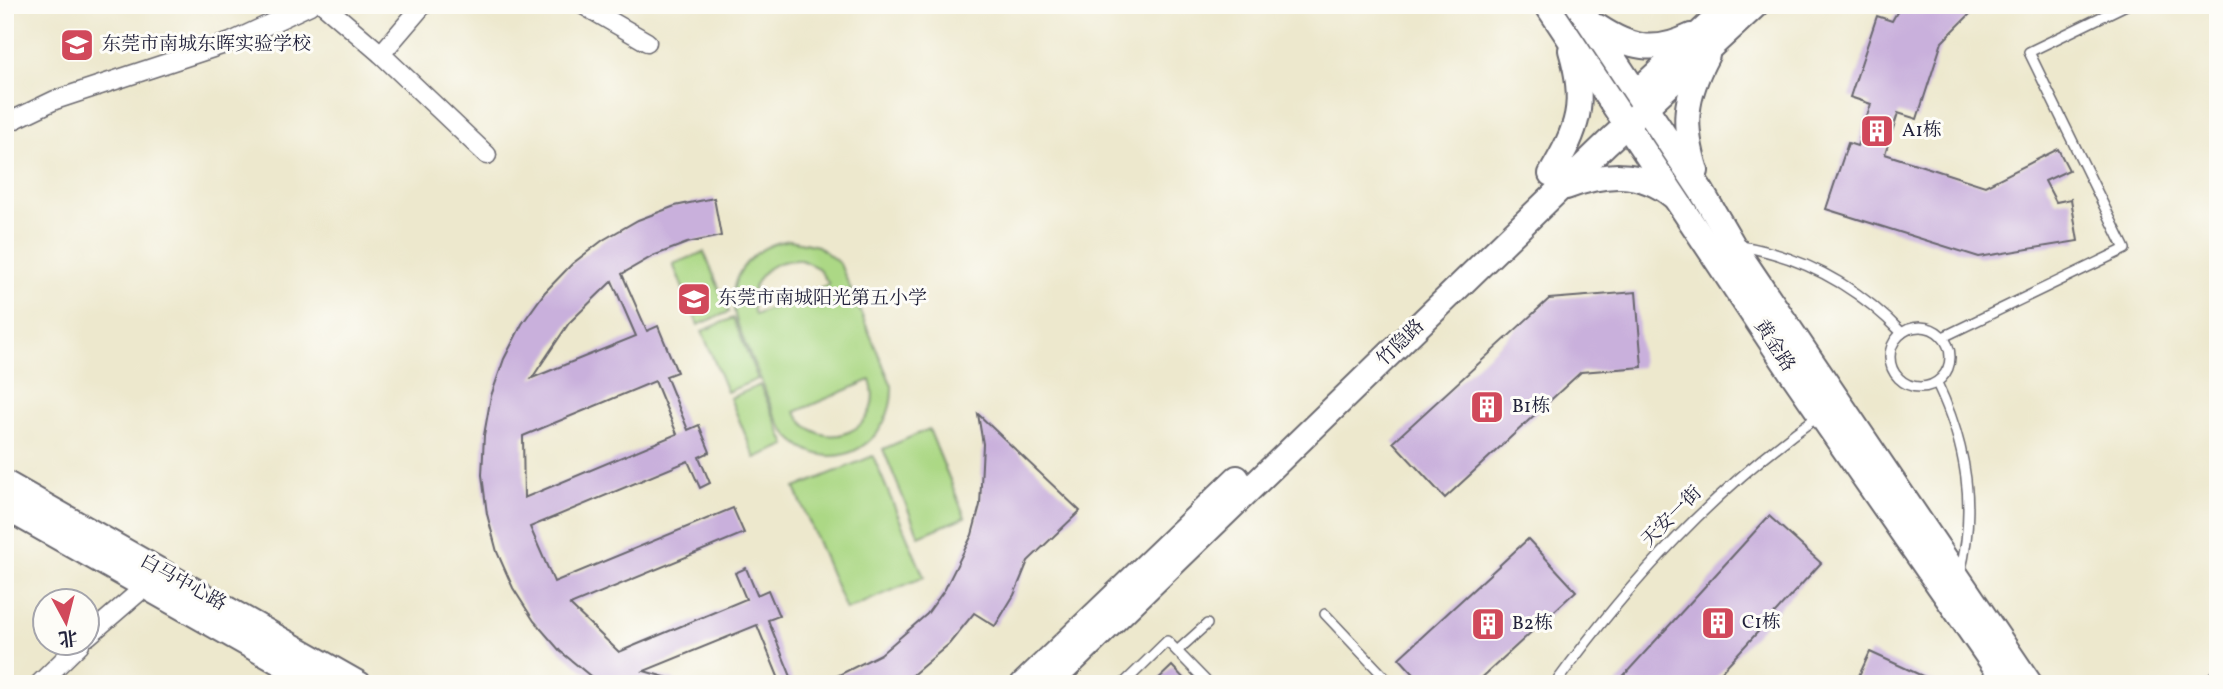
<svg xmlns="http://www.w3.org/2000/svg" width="2223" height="689" font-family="Vollkorn,'Noto Serif SC',serif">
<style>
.green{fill:#acd885;stroke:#677d60;stroke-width:2;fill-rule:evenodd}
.building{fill:#c9b0dc;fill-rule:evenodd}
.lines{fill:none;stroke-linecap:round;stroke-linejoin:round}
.lane-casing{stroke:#69676e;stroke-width:12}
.street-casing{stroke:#69676e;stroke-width:21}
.secondary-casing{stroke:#69676e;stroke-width:28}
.lane{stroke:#fff;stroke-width:9}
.street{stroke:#fff;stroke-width:18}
.secondary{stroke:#fff;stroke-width:24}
.labels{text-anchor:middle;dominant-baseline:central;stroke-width:6;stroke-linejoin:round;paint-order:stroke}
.poi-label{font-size:19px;fill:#22223b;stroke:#fdfcf7;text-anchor:start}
.street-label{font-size:19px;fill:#22223b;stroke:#fdfcf7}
</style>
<rect width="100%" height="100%" fill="#fdfcf7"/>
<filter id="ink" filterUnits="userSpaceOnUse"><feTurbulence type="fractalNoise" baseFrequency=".0143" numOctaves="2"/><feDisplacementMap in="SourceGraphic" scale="14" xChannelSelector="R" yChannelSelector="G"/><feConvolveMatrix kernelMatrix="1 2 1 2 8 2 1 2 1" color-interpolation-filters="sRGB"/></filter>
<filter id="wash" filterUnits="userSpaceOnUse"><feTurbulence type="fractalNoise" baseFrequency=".00686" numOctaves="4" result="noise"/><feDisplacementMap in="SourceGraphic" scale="28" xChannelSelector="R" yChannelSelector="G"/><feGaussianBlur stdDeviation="1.57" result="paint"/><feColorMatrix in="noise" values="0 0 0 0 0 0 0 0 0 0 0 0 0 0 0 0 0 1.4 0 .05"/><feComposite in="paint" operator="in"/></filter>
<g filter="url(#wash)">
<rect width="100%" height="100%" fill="#ede8cd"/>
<g class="green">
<path d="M790,240L818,246L840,264L892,386C894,439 838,479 794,441C775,425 768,397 759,375C750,354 738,332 734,310C727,272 756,245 790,240ZM801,260L818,268L829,284L755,315C744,282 769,258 801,260ZM870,380C887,430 821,458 795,412Z"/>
<path d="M704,252L729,312L698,325L673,264Z"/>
<path d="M733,318L758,379L727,392L702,331Z"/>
<path d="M760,385L786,445L755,458L730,398Z"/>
<path d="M929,429L965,517L919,536L883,449Z"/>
<path d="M873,456L924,577L846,610L795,488Z"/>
</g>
<g id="blocks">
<g class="building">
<path d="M1901,5H1979L1942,42L1917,119L1898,113L1885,154L1985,186L2058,149L2069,170L2045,181L2056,202L2071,199L2078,241L1979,257L1826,209L1848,143L1857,146L1871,104L1850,97L1877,16L1892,21Z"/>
<path d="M714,198L721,236L687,243L653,256L622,274L647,331L658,326L677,372L666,376L688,430L699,425L710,452L699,457L710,483L700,488L688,461L530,527L554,582L733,508L744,533L570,605L619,652L746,599L735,573L746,568L757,595L768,590L779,616L768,620L794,684H781L757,625L644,671L675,680L674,684H600L560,651L534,621L513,588L497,552L487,514L482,475L484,435L491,396L504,359L522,324L545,292L572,264L603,240L638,220L675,206ZM612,281L636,336L532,378L569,323ZM655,381L677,434L524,498L523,436Z"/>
<path d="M1636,292L1642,367L1581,372L1445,498L1393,442L1549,299Z"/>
<path d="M978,414L1080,511L1028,561L1014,595L995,626L974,613L949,644L902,684H821L881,654L927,614L945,589L972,535L980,505L983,444Z"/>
<path d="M1769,516L1821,563L1710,684H1616Z"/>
<path d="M1528,539L1576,591L1475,684H1423L1399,658Z"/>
<path d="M1870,652L1940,684H1855Z"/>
<path d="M1172,666L1189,684H1153Z"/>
</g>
</g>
</g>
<g filter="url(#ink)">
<use href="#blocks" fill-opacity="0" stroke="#69676e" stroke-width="2"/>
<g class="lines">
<g class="lane-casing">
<g id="lane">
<path d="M1741,246C1805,257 1857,286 1902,333"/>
<circle cx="1920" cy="357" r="30"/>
<path d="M1943,337L2125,249L2029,52L2126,5"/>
<path d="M1937,383C1966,444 1977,506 1960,573"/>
<path d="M1325,614L1391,684"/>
<path d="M1177,651L1207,624"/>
<path d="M1123,684L1167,641L1209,684"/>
<path d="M1555,684C1630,581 1715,488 1820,415"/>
</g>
</g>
<g class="street-casing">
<g id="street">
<path d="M324,5L381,54L487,155"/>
<path d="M583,5L647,42"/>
<path d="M381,54L423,5"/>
<path d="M5,124L55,100L231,42L310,5"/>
<path d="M88,636L154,579"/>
<path d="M39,684L80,644"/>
</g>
</g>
<g class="secondary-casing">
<g id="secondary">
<path d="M1547,5L1791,372L2007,684"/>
<path d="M1578,5L1702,192L1733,245L2030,684"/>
<path d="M1598,27C1630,48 1654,54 1691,36"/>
<path d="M1641,88L1730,5"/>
<path d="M1696,171C1682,125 1684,98 1707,55"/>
<path d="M1551,174C1578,128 1587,104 1571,50"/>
<path d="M1566,187C1604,173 1639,169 1673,196"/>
<path d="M5,483L359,684"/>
<path d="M5,507L318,684"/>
<path d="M1023,684L1237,478"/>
<path d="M1049,684L1607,143L1756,5"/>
<path d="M2217,684L2218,683"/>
</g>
</g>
<use href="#lane" class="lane"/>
<use href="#street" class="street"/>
<use href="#secondary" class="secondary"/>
</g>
</g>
<defs>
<g id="school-square" transform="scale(1.75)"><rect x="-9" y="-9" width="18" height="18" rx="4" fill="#d1495b" stroke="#fdfcf7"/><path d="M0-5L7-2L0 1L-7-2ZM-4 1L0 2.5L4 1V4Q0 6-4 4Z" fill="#fff"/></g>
<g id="building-square" transform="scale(1.75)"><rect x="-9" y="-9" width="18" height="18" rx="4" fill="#d1495b" stroke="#fdfcf7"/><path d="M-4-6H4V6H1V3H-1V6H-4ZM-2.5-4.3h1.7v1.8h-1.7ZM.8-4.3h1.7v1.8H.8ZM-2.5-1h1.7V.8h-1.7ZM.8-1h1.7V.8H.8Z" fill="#fff"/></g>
</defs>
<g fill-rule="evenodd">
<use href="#school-square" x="77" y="45"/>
<use href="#building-square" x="1877" y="131"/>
<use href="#school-square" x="694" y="299"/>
<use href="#building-square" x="1487" y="407"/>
<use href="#building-square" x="1718" y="623"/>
<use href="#building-square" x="1488" y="624"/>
</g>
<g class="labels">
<g class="poi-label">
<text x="102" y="45">东莞市南城东晖实验学校</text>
<text x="1902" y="131">A1栋</text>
<text x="718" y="299">东莞市南城阳光第五小学</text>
<text x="1512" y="407">B1栋</text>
<text x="1742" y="623">C1栋</text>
<text x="1512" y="624">B2栋</text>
</g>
<g class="street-label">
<text transform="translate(1401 343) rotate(-44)">竹隐路</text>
<text transform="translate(1774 346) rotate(57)">黄金路</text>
<text transform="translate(1672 517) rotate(-45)">天安一街</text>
<text transform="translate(183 583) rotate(29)">白马中心路</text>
</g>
</g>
<rect width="2223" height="689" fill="none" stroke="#fdfcf7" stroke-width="28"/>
<g transform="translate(66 622) rotate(173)"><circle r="33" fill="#fdfcf7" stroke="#a5a5ac" stroke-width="2"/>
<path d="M0-5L12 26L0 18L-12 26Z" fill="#d1495b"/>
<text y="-10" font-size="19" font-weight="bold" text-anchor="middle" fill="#22223b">北</text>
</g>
</svg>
